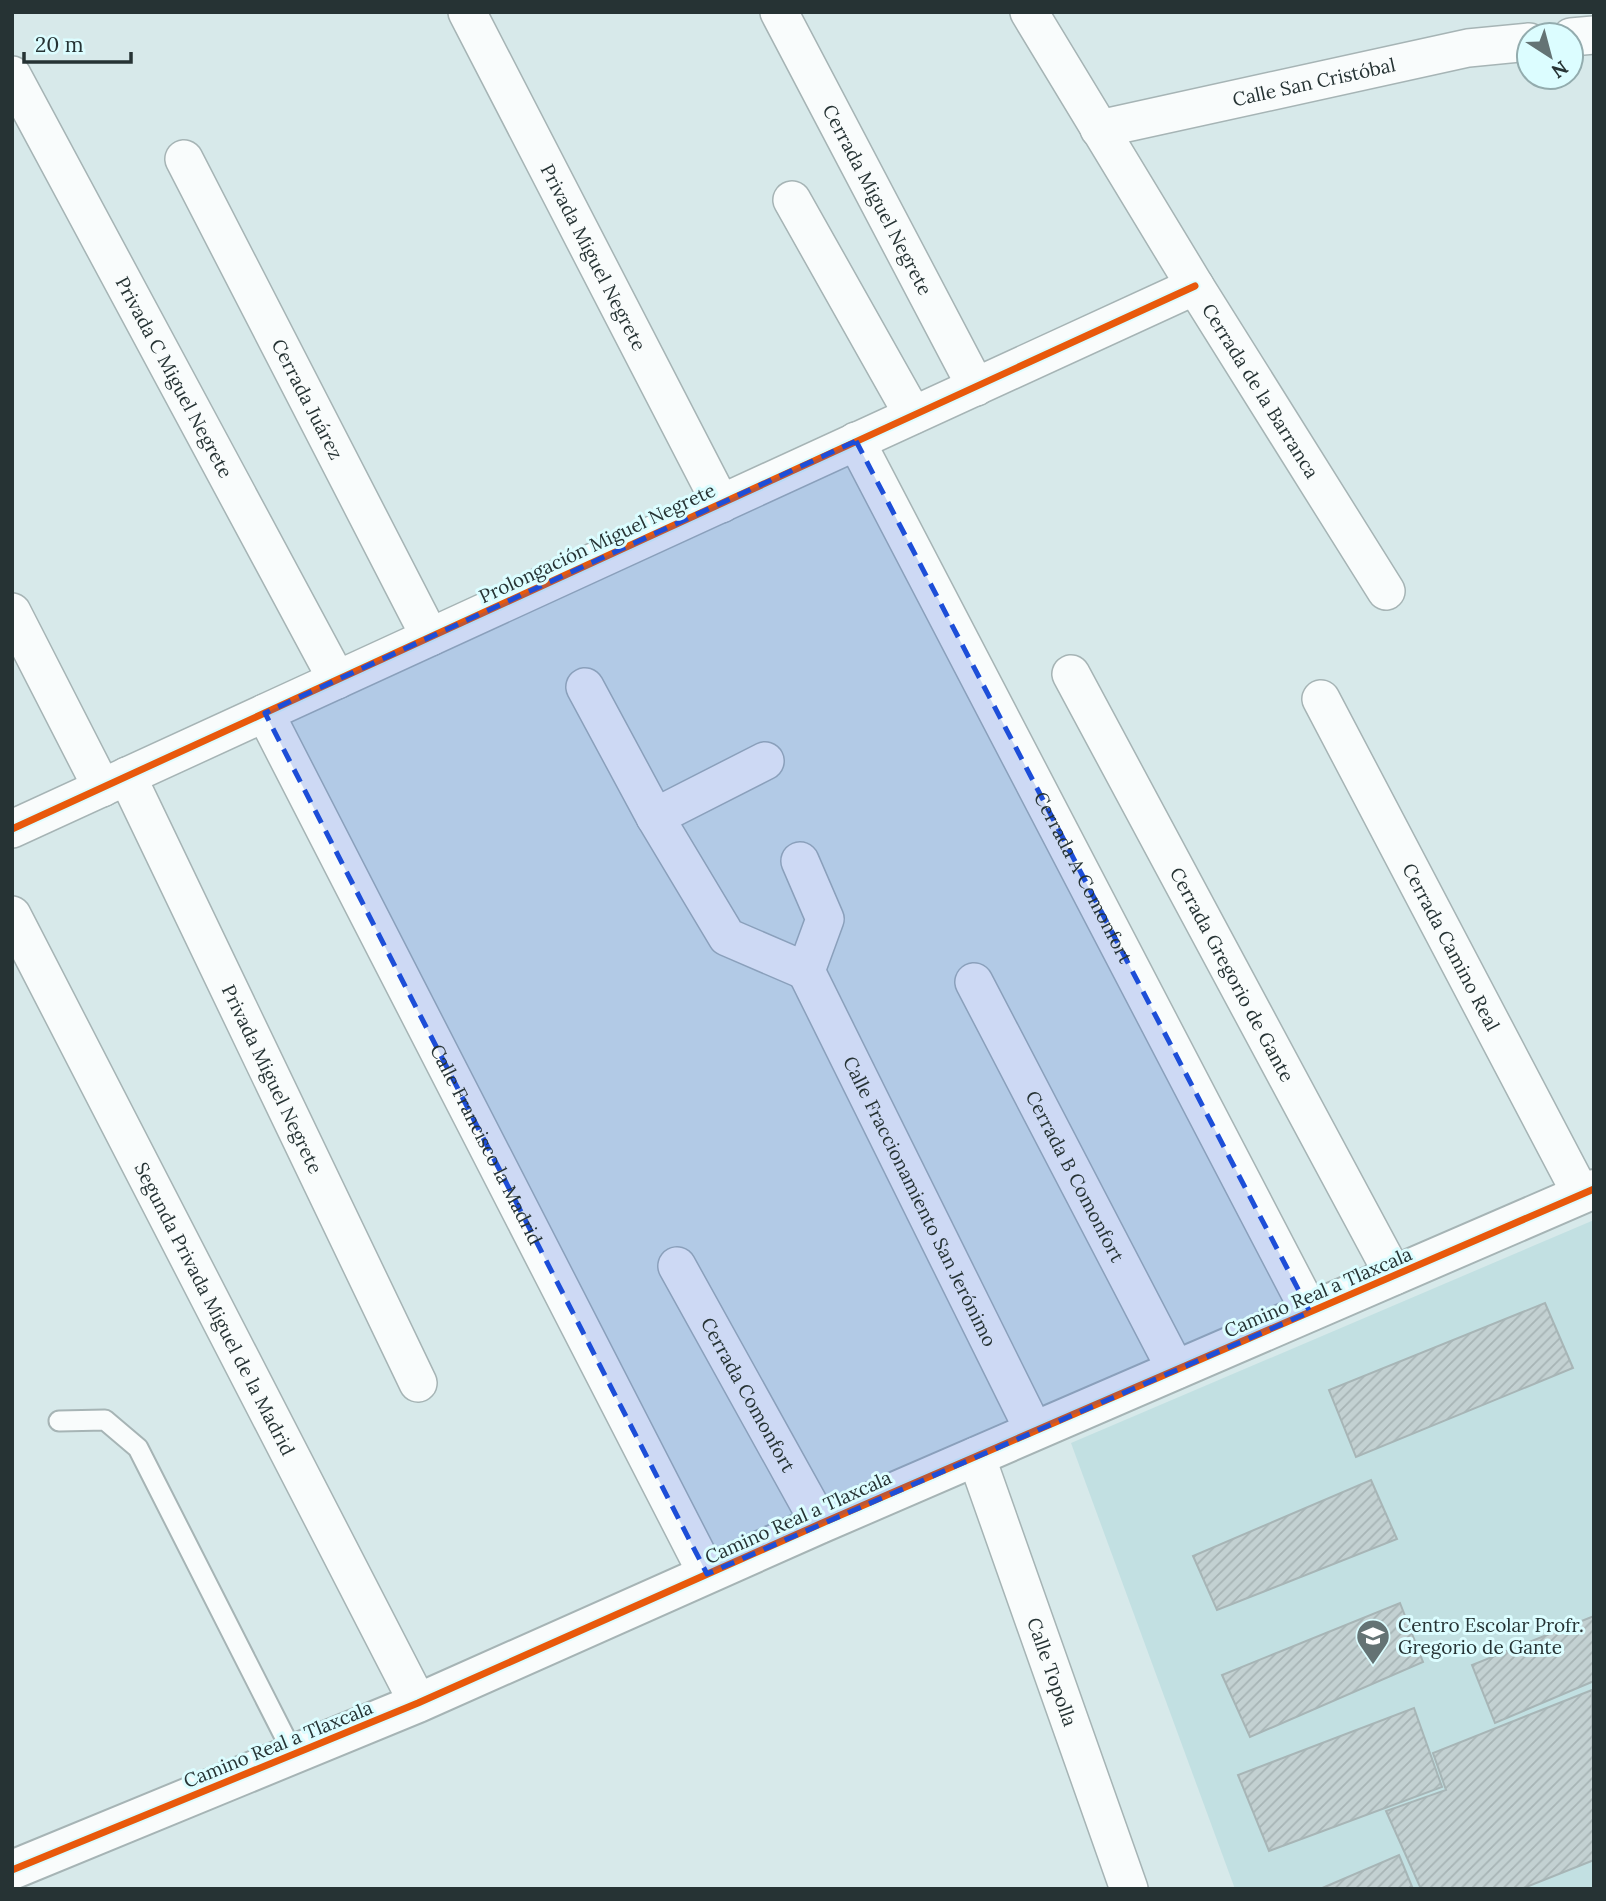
<svg xmlns="http://www.w3.org/2000/svg" width="1606" height="1901" font-family="Lora,serif">
<style>
.built{fill:#c2e0e2}
.building{fill:url(#building-hatch);stroke:#a7b5b6;stroke-width:2}
.lines{fill:none;stroke-linecap:round;stroke-linejoin:round}
.service-casing{stroke:#a6b4b5;stroke-width:23}
.minor-casing{stroke:#a6b4b5;stroke-width:40}
.tertiary-casing{stroke:#a6b4b5;stroke-width:42}
.service{stroke:#f9fcfc;stroke-width:19}
.minor{stroke:#f9fcfc;stroke-width:37}
.tertiary{stroke:#f9fcfc;stroke-width:38}
.cycleway-casing{stroke:#dcfdff;stroke-width:11}
.cycleway{stroke:#e8590c;stroke-width:7}
.marked{fill:#1d4ed8;fill-opacity:0.2;stroke:#1d4ed8;stroke-width:5;stroke-dasharray:14 9;stroke-linejoin:round}
.labels{text-anchor:middle;dominant-baseline:central;stroke-width:6;stroke-linejoin:round;paint-order:stroke}
.street-label{font-size:19px;fill:#263334;stroke:#dcfdff}
.poi-label{font-size:19px;fill:#263334;stroke:#dcfdff;text-anchor:start}
</style>
<defs>
<pattern id="building-hatch" width="6" height="6" patternUnits="userSpaceOnUse" patternTransform="scale(1.75)"><rect width="6" height="6" fill="#c3d1d2"/><path d="M-1 1l2-2M0 6l6-6M5 7l2-2" fill="none" stroke="#a7b4b5"/></pattern>
</defs>
<rect width="100%" height="100%" fill="#d7e9ea"/>
<path class="built" d="M1594,1220V1889H1235L1071,1443Z"/>
<g class="building">
<path d="M1545,1303L1573,1368L1356,1457L1329,1390Z"/>
<path d="M1371,1480L1397,1539L1217,1610L1193,1556Z"/>
<path d="M1400,1603L1423,1662L1250,1737L1222,1675Z"/>
<path d="M1594,1616V1681L1495,1723L1472,1665Z"/>
<path d="M1592,1690L1594,1860L1521,1889H1421L1386,1811L1446,1790L1433,1753Z"/>
<path d="M1414,1708L1442,1787L1269,1851L1238,1775Z"/>
<path d="M1399,1855L1413,1889H1320Z"/>
</g>
<g class="lines">
<g class="service-casing">
<path id="service" d="M59,1421L105,1420L138,1448L294,1755"/>
</g>
<g class="minor-casing">
<g id="minor">
<path id="s1" d="M467,12L721,504"/>
<path id="s2" d="M779,12L976,387"/>
<path id="s3" d="M1029,12L1195,286L1386,591"/>
<path d="M1571,37L1594,35"/>
<path id="s4" d="M12,75L337,680"/>
<path id="s5" d="M1099,129L1468,48L1529,42"/>
<path id="s6" d="M184,159L430,637"/>
<path d="M792,200L913,415"/>
<path id="s7" d="M856,441L1310,1312"/>
<path d="M12,612L102,788"/>
<path id="s8" d="M1071,674L1394,1276"/>
<path d="M585,687L655,817L727,937L806,971"/>
<path id="s9" d="M1321,699L1581,1194"/>
<path id="s10" d="M265,713L707,1574"/>
<path id="s11" d="M127,776L418,1383"/>
<path d="M655,817L765,761"/>
<path d="M12,829L1195,286"/>
<path d="M800,861L825,919L806,971"/>
<path id="s12" d="M12,915L418,1703"/>
<path id="s13" d="M806,971L1034,1431"/>
<path id="s14" d="M974,982L1176,1370"/>
<path id="s15" d="M677,1266L820,1524"/>
<path id="s16" d="M976,1456L1129,1889"/>
</g>
</g>
<g class="tertiary-casing">
<path id="tertiary" d="M12,1870L418,1703L820,1524L1594,1189"/>
</g>
<use href="#service" class="service"/>
<use href="#minor" class="minor"/>
<use href="#tertiary" class="tertiary"/>
<g class="cycleway-casing">
<g id="cycleway">
<path d="M12,829L1195,286"/>
<path d="M12,1870L418,1703L820,1524L1594,1189"/>
</g>
</g>
<use href="#cycleway" class="cycleway"/>
</g>
<path class="marked" d="M856,441L1310,1312L707,1574L265,713Z"/>
<defs>
<g id="school-pin" transform="scale(1.75)"><path d="M0 17L-7.5 6A9.5 9.5 0 1 1 7.5 6Z" fill="#647374" stroke="#dcfdff"/><path d="M0-5L7-2L0 1L-7-2ZM-4 1L0 2.5L4 1V4Q0 6-4 4Z" fill="#fff"/></g>
</defs>
<g fill-rule="evenodd">
<use href="#school-pin" x="1373" y="1636"/>
</g>
<g class="labels">
<g class="street-label">
<text stroke="none"><textPath href="#s5" startOffset="220">Calle San Cristóbal</textPath></text>
<text stroke="none"><textPath href="#s2" startOffset="212">Cerrada Miguel Negrete</textPath></text>
<text stroke="none"><textPath href="#s1" startOffset="276">Privada Miguel Negrete</textPath></text>
<text stroke="none"><textPath href="#s4" startOffset="343">Privada C Miguel Negrete</textPath></text>
<text stroke="none"><textPath href="#s3" startOffset="444">Cerrada de la Barranca</textPath></text>
<text stroke="none"><textPath href="#s6" startOffset="270">Cerrada Juárez</textPath></text>
<text transform="translate(597 543) rotate(-25)">Prolongación Miguel Negrete</text>
<text stroke="none"><textPath href="#s7" startOffset="492">Cerrada A Comonfort</textPath></text>
<text stroke="none"><textPath href="#s9" startOffset="280">Cerrada Camino Real</textPath></text>
<text stroke="none"><textPath href="#s8" startOffset="341">Cerrada Gregorio de Gante</textPath></text>
<text stroke="none"><textPath href="#s11" startOffset="336">Privada Miguel Negrete</textPath></text>
<text stroke="none"><textPath href="#s10" startOffset="485">Calle Francisco la Madrid</textPath></text>
<text stroke="none"><textPath href="#s14" startOffset="219">Cerrada B Comonfort</textPath></text>
<text stroke="none"><textPath href="#s13" startOffset="257">Calle Fraccionamiento San Jerónimo</textPath></text>
<text transform="translate(1318 1292) rotate(-23)">Camino Real a Tlaxcala</text>
<text stroke="none"><textPath href="#s12" startOffset="443">Segunda Privada Miguel de la Madrid</textPath></text>
<text stroke="none"><textPath href="#s15" startOffset="147">Cerrada Comonfort</textPath></text>
<text transform="translate(798 1517) rotate(-24)">Camino Real a Tlaxcala</text>
<text stroke="none"><textPath href="#s16" startOffset="229">Calle Topolla</textPath></text>
<text transform="translate(278 1744) rotate(-22)">Camino Real a Tlaxcala</text>
</g>
<g class="poi-label">
<text x="1398" y="1625">Centro Escolar Profr.<tspan x="1398" dy="22">Gregorio de Gante</tspan></text>
</g>
</g>
<rect width="1606" height="1901" fill="none" stroke="#263334" stroke-width="28"/>
<g transform="translate(1550 56) rotate(144)"><circle r="33" fill="#dcfdff" stroke="#93acae" stroke-width="2"/>
<path d="M0-5L12 26L0 18L-12 26Z" fill="#647374"/>
<text y="-10" font-size="19" font-weight="bold" text-anchor="middle" fill="#263334">N</text>
</g>
<path d="M24 52v10h107v-10" fill="none" stroke="#263334" stroke-width="3.5"/>
<text x="35" y="52" font-size="21" fill="#263334" stroke="#dcfdff" stroke-width="5" paint-order="stroke">20 m</text>
</svg>
